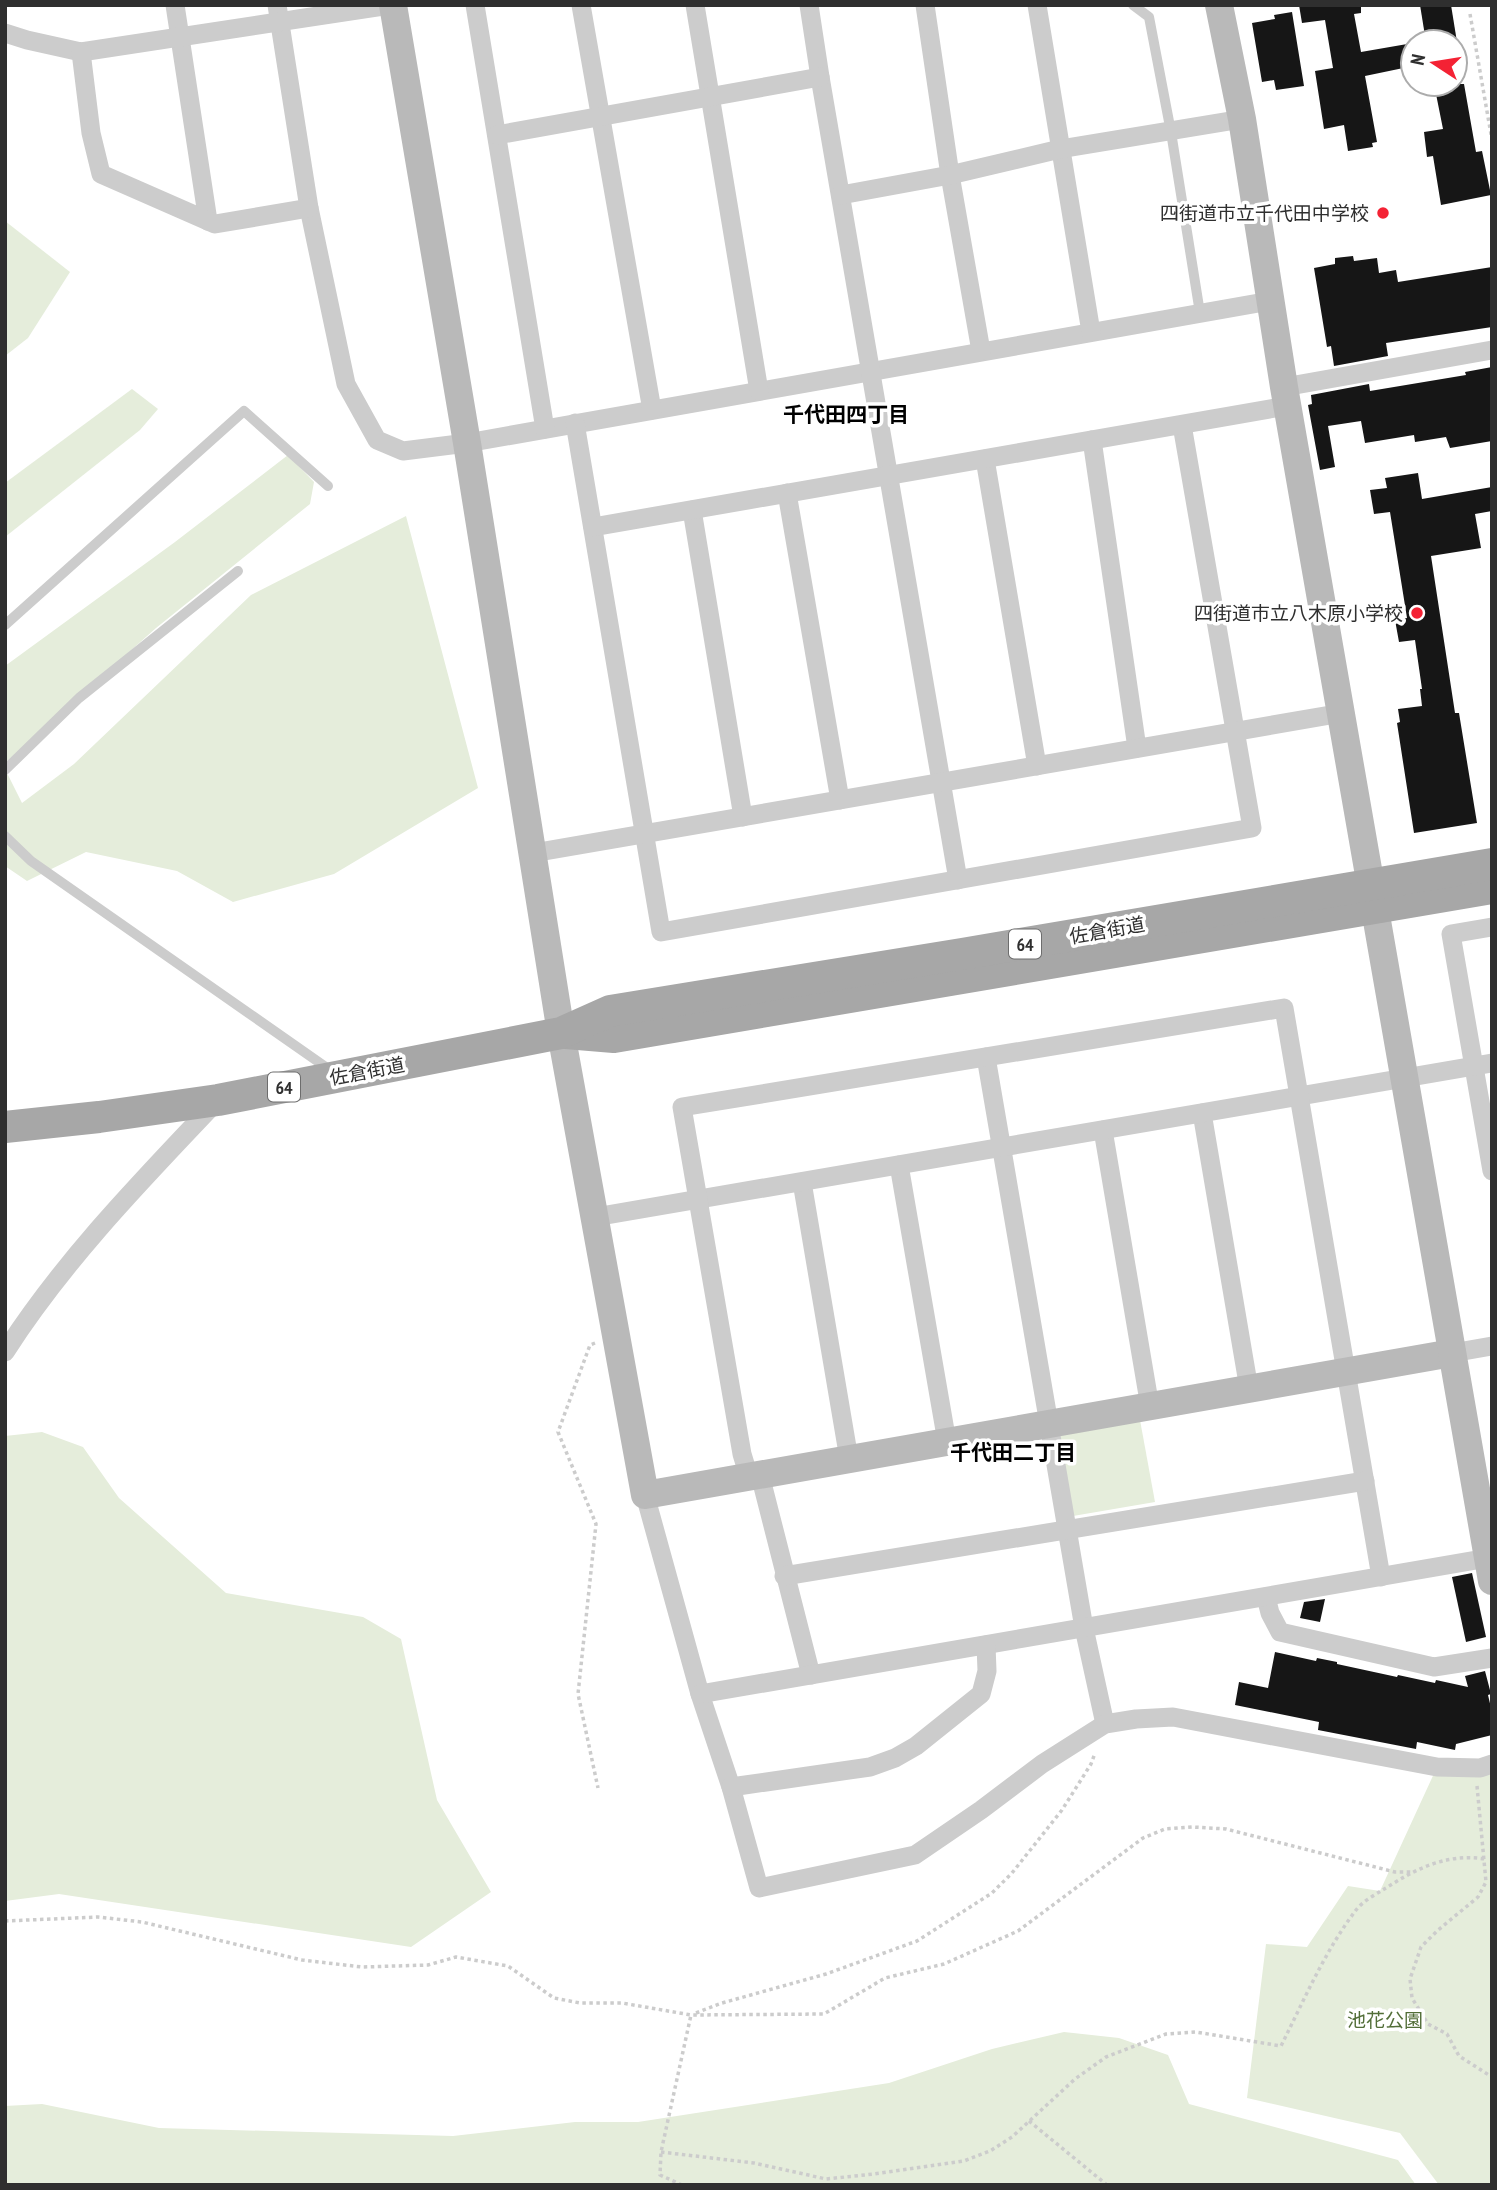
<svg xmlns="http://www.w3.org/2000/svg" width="1497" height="2190" font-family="'PT Sans Narrow','Noto Sans JP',sans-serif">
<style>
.green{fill:#e5eddb}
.building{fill:#161616}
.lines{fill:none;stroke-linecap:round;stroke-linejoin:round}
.path{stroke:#ccc;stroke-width:3.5;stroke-dasharray:3.5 3.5;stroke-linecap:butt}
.lane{stroke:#ccc;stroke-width:10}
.street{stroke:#ccc;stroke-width:19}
.secondary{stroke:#b9b9b9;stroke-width:28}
.primary{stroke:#a7a7a7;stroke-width:32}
.poi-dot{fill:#f42234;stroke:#fff;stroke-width:2.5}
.labels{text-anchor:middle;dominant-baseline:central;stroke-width:7;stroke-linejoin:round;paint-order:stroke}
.shield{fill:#fff;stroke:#6d6d6d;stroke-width:2}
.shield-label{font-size:18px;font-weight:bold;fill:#2f2f2f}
.poi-label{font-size:19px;fill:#2f2f2f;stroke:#fff;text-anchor:end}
.street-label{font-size:19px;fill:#2f2f2f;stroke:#fff}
.park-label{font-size:19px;fill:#526e38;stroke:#fff}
.neighbourhood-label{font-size:21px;font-weight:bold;fill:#000;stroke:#fff}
</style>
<rect width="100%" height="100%" fill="#fff"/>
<g class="green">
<path d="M5,221L70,272L28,338L5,356Z"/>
<path d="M132,389L158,409L140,430L5,537V483Z"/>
<path d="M288,455L314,482L310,504L156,628L5,763V666L175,542Z"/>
<path d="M406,516L478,788L334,874L233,902L177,871L86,852L27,881L5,866V769L22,803L74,764L251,595Z"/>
<path d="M1140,1420L1155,1502L1073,1516L1060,1434Z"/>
<path d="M42,1432L83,1447L119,1498L226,1593L363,1617L401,1639L437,1800L491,1892L411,1947L59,1894L5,1901V1436Z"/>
<path d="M1492,1766V2185H1439L1400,2133L1247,2098L1266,1944L1307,1947L1348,1886L1380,1891L1437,1767Z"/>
<path d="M1064,2032L1119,2038L1168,2055L1189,2104L1398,2160L1416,2185H5V2106L42,2104L159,2128L453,2136L575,2122H638L889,2083L992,2049Z"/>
</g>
<g class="building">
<path d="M1299,5H1361V13L1354,14L1361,52L1413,43V66L1365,76L1377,142L1372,143L1373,147L1348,151L1344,125L1324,129L1315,71L1333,68L1325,20L1302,23Z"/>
<path d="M1420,5H1451L1457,42H1426Z"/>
<path d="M1292,12L1304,86L1276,90L1274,80L1262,82L1252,23L1275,19L1274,15Z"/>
<path d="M1434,84H1464L1476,152L1482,151L1491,195L1441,205L1433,156L1427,157L1424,132L1443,129Z"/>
<path d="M1353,256L1354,261L1377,258L1379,273L1396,270L1398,282L1492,267V327L1386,343L1388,356L1334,366L1331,346L1327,347L1314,268L1335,264V258Z"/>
<path d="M1492,367V441L1450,448L1446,437L1415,442L1414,435L1365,443L1361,421L1328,426L1335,467L1320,470L1308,405L1312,404L1311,395L1369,384L1370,391L1466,375L1465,372Z"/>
<path d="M1418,473L1422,499L1492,487V511L1475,514L1481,548L1431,556L1455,713H1459L1477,823L1414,833L1397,723L1400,722L1398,709L1422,706L1420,689H1422L1415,640L1399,642L1395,620L1407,618L1390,512L1374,514L1370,490L1387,488L1385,478Z"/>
<path d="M1472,1573L1486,1637L1466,1642L1452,1577Z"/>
<path d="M1325,1599L1320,1622L1300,1618L1304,1602Z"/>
<path d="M1275,1652L1316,1661L1317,1658L1337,1662V1664L1397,1677L1398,1675L1435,1683L1436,1680L1468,1687L1465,1676L1485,1671L1491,1694L1488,1695L1492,1712V1735L1456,1744L1455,1750L1417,1742L1416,1749L1318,1730L1319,1722L1235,1705L1239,1682L1268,1688Z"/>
</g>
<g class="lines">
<g class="path">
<path d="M1470,14L1492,140"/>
<path d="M595,1343L590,1345L558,1432L596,1524L578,1694L598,1788"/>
<path d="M1477,1786L1486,1882L1478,1897L1437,1931L1421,1947L1410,1979L1412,1998L1428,2024L1447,2034L1459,2056L1492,2077"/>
<path d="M5,1921L98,1917L142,1922L302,1960L362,1967L428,1965L456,1957L508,1966L554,1998L580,2003H622L691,2015L824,2014L885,1978L944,1964L1018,1931L1143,1838L1165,1829L1193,1827L1226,1829L1395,1872H1411"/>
<path d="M696,2013L722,2003L826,1974L917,1941L992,1893L1012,1873L1062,1810L1091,1764L1095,1753"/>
<path d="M1029,2121L1107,2185"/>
<path d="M661,2152L754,2163L826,2179L874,2174L964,2161L990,2151L1012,2137L1075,2079L1106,2057L1166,2034L1196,2032L1281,2046C1304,2000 1325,1951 1356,1910C1363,1901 1376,1894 1386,1888C1417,1868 1448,1853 1485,1859"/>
<path d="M682,2185L660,2175L661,2152L691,2015"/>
</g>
<g class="lane">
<path d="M1133,5L1149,17L1171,132L1200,313"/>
<path d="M5,625L244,411L328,486"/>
<path d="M5,770L79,698L238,571"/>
<path d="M5,836L31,861L330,1070"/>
</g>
<g class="street">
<path d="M175,5L208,221"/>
<path d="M277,5L309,208L346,384L377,440L403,451L467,443L1270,301"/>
<path d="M475,5L545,429"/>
<path d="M581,5L652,410"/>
<path d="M695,5L759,391"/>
<path d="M809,5L820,77L958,880"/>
<path d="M925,5L950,175L981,351"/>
<path d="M1037,5L1091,332"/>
<path d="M5,33L27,40L81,52L390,5"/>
<path d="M81,52L91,133L101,174L215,224L309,208"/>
<path d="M497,135L820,77"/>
<path d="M841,195L950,175L1060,149L1242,119"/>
<path d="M1284,387L1492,350"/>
<path d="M575,423L661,932L1252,828L1182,425"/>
<path d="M1092,440L1137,748"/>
<path d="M985,459L1037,766"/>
<path d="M787,493L840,800"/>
<path d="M692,510L743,817"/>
<path d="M593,527L1287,406"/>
<path d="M533,853L1342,713"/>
<path d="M1492,927L1451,934L1492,1171"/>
<path d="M986,1057L1084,1628L1105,1724"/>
<path d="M1202,1113L1249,1389"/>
<path d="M1103,1130L1150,1407"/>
<path d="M899,1165L947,1442"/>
<path d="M802,1182L849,1459"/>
<path d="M595,1217L1492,1063"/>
<path d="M5,1352C64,1260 142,1180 217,1101"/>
<path d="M1452,1353L1492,1346"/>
<path d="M760,1475L811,1675"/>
<path d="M749,1477L742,1454L682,1107L1284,1008L1381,1577"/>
<path d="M645,1495L700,1694L731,1787L759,1888L915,1855L981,1810L1042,1764L1105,1724L1136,1719L1173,1717L1437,1767L1480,1768L1492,1764"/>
<path d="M784,1576L1365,1481"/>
<path d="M1266,1597L1270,1613L1280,1632L1434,1667L1492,1658"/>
<path d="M700,1694L1488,1558"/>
<path d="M731,1787L870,1767L895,1758L916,1746L981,1694L987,1671L986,1645"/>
</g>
<g class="secondary">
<path d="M393,5L467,443L561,1033L645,1495L1452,1353"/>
<path d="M1219,5L1242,119L1284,387L1492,1581"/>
</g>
<g class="primary">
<path d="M566,1033L614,1037L1492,888"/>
<path d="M5,1127L99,1117L218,1100L561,1033L610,1011L962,954L1492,864"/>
</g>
</g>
<g class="poi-dot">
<circle cx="1383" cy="213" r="7"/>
<circle cx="1417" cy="613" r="7"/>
</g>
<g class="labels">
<g class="shield">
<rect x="1009" y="929.5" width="32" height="29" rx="5"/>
<rect x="268" y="1072.5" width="32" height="29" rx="5"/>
</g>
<g class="shield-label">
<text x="1025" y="944">64</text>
<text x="284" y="1087">64</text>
</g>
<g class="poi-label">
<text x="1369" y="213">四街道市立千代田中学校</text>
<text x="1403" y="613">四街道市立八木原小学校</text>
</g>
<g class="street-label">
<text transform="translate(1107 930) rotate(-10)">佐倉街道</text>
<text transform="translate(367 1071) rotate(-11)">佐倉街道</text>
</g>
<g class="park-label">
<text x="1385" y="2020">池花公園</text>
</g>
<g class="neighbourhood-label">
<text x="846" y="414">千代田四丁目</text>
<text x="1013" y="1452">千代田二丁目</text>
</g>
</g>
<rect width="1497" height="2190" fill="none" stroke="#2f2f2f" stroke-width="14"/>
<g transform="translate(1434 63) rotate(282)"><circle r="33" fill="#ffffff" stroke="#acacac" stroke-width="2"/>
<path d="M0-5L12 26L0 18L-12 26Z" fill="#f42234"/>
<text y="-10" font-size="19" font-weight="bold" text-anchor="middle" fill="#2f2f2f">N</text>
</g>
</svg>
